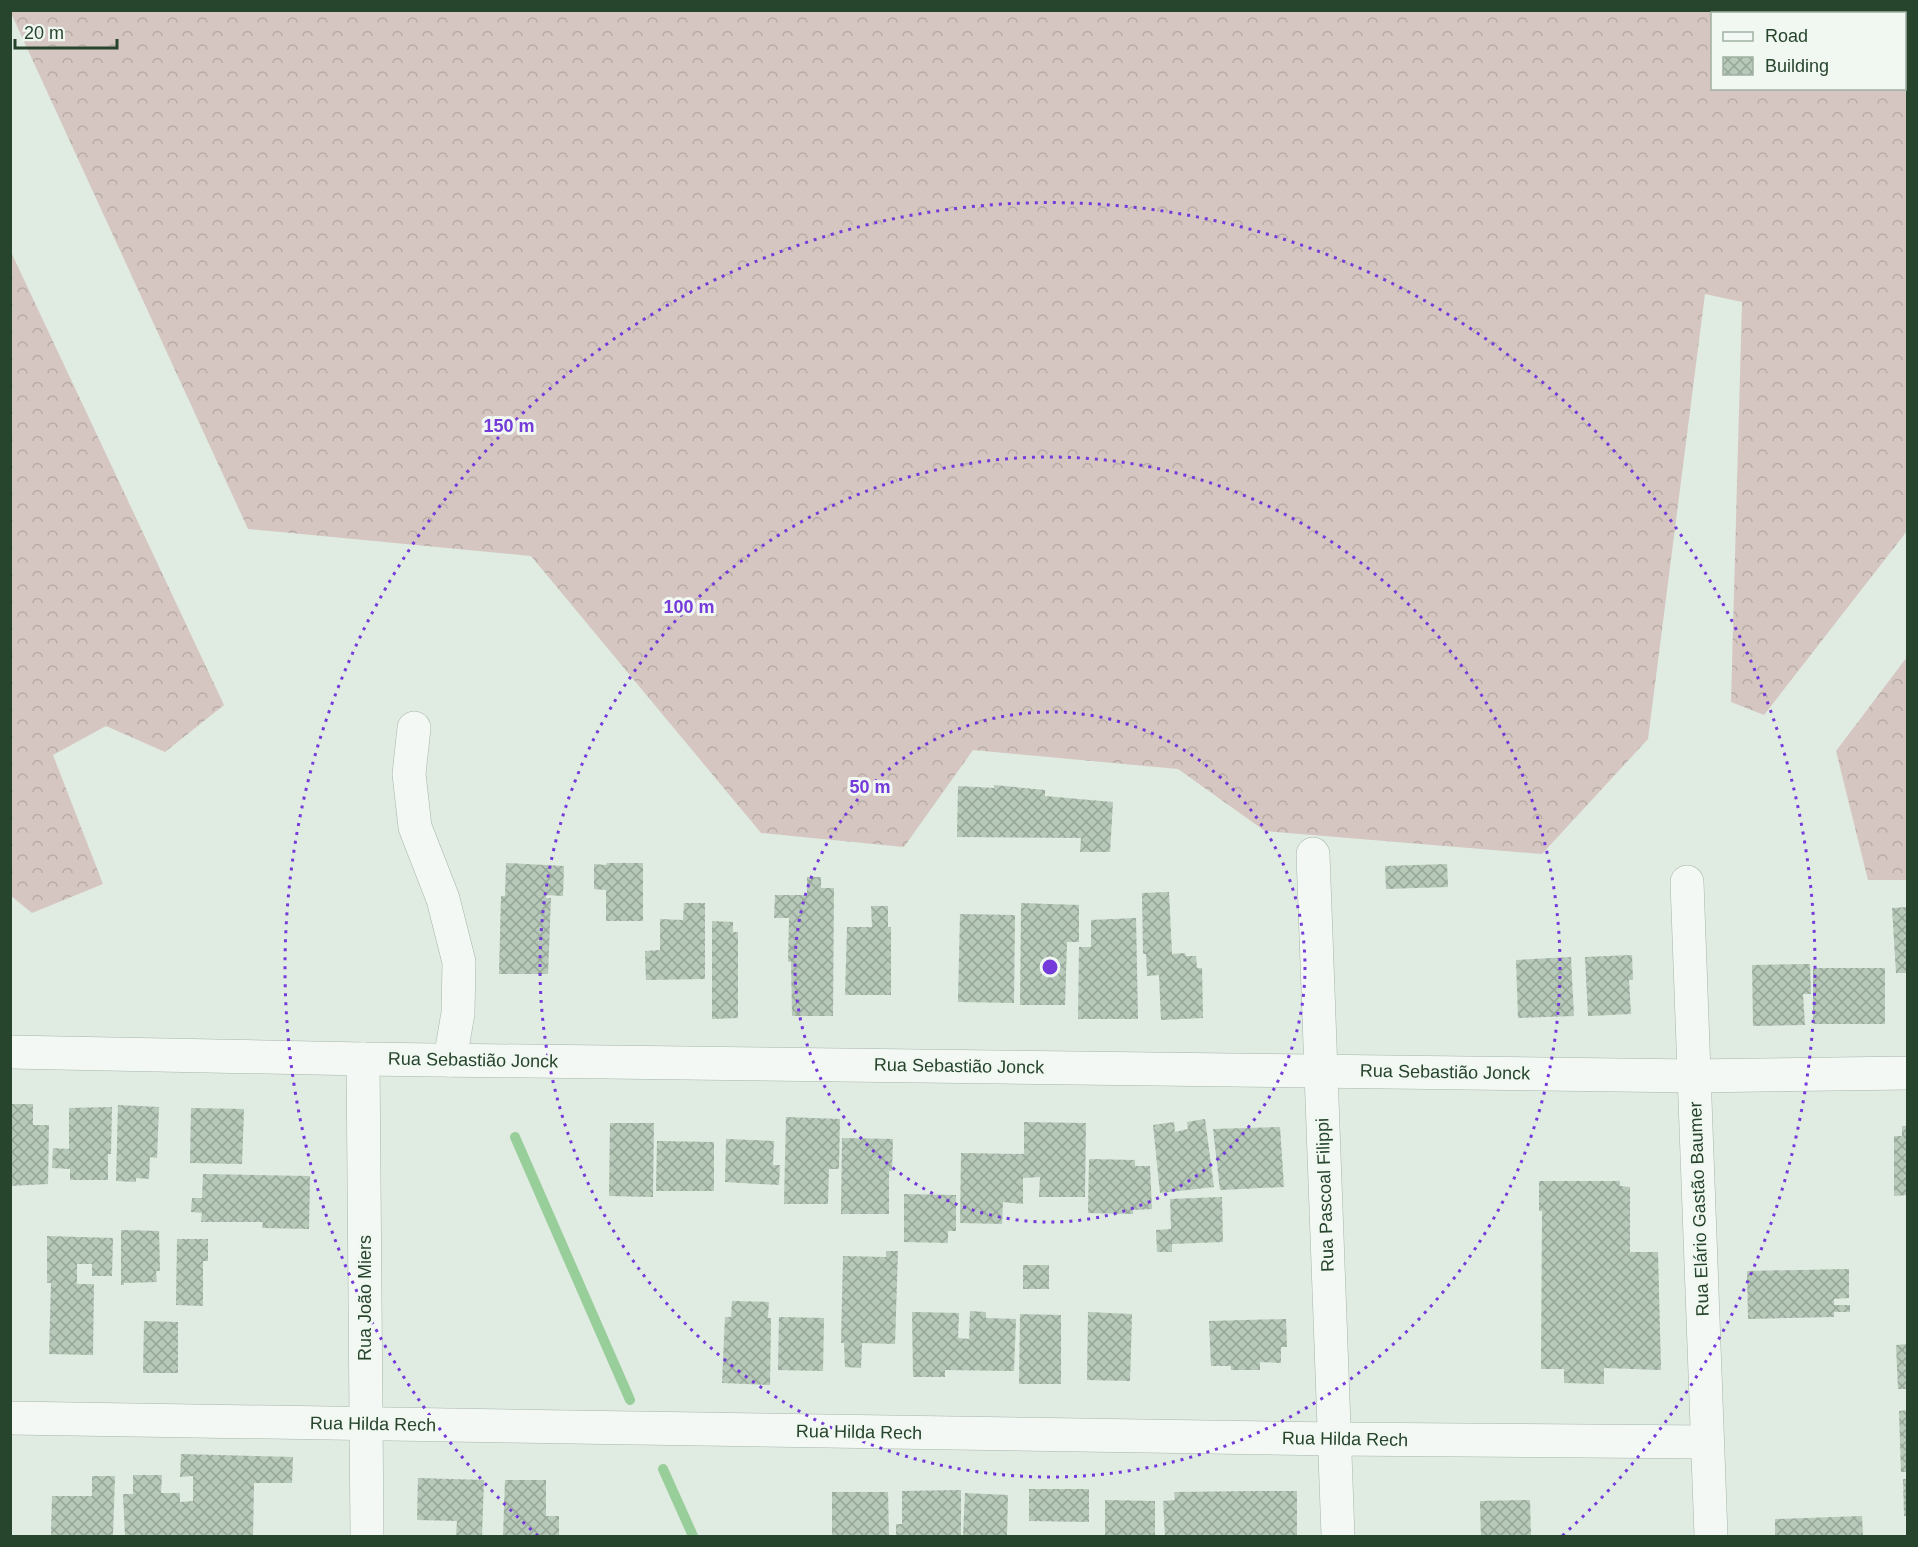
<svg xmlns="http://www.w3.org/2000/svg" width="1918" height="1547" font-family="Helvetica,sans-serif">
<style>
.forest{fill:url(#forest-crowns);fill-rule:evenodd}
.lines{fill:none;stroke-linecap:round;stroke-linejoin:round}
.stream{stroke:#98ce9a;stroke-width:10}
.building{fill:url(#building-cross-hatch)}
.minor-casing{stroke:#a5b6a8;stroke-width:34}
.minor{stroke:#f4f8f4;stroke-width:33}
.ring{fill:none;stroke:#753bda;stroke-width:3;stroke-dasharray:3 6}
.labels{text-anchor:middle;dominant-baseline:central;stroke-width:6;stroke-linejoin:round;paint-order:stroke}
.street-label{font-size:18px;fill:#27442c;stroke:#f0f8f1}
.centre{fill:#753bda;stroke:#f0f8f1;stroke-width:3}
.ring-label{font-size:18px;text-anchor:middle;font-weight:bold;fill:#753bda;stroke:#f0f8f1;stroke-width:6;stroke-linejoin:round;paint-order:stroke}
</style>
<defs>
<pattern id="forest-crowns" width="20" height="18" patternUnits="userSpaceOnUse" patternTransform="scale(1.5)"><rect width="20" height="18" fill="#d5c6c1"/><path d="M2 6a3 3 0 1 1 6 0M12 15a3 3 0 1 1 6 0" fill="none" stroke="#b7aba6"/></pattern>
<pattern id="building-cross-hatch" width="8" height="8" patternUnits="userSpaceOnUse" patternTransform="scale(1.5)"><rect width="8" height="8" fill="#b7c9b9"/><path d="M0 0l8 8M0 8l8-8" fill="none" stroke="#95a597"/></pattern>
</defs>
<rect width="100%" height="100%" fill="#e0ebe2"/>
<g class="forest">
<path d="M10,11H1907V531L1764,715L1731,702L1742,302L1705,294L1648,739L1542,854L1265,831L1178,769L973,750L904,847L761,833L531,556L248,529ZM1712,14H1904V88H1712Z"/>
<path d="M10,250L224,705L165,752L106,726L53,755L103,884L32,913L10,895Z"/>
<path d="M1907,657V880H1868L1836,751Z"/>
</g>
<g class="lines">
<g class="stream">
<path d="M515,1137L630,1400"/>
<path d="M663,1469L693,1536"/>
</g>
</g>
<g class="building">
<path d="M994,785L1045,790V796L1113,802L1110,852H1080L1081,838L957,837L958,786L994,788Z"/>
<path d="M506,863L564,866L563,896L546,895V898H551L548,974H499L501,896H505Z"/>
<path d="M607,863H643V921H606V890L594,889V864L606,865Z"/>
<path d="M1447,864L1448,887L1386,889L1385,866Z"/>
<path d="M807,877H821V888H834L833,1016H792L791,961L788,962L789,918H774L775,895H807Z"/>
<path d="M1169,892L1172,954L1185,953L1186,956H1196L1197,968H1202L1203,1018L1161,1020L1159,975L1147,976L1146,954H1143L1142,893Z"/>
<path d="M684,903H705V979L646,980L645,951L660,950V919L683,920Z"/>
<path d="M1021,903L1079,905V942H1067L1065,1005H1020Z"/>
<path d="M871,906H888V927H891V995H845L847,927H872Z"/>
<path d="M1908,907V973H1896L1892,908Z"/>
<path d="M960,914L1015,915L1014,1003L958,1002Z"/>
<path d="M1136,918L1138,1019H1078L1079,947H1091V920Z"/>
<path d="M712,921L733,922V932H738V1018L712,1019Z"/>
<path d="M1632,955L1633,980H1629L1631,1014L1588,1016L1585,957Z"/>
<path d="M1571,957L1574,1016L1518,1018L1516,960Z"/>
<path d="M1810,964L1811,994H1803L1805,1025L1753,1026L1752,965Z"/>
<rect x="1813" y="968" width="72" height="56"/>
<path d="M10,1104H33V1125H49L48,1184L10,1186Z"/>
<path d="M118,1105L159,1107L157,1158L150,1157L149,1179L136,1178V1182L116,1181Z"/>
<path d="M112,1107L111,1154H108V1180H70V1169L52,1168L53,1148L69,1149V1108Z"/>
<path d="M191,1108L244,1109L242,1164L190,1163Z"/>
<path d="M786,1117L840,1119L839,1169H829L828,1204H784Z"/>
<path d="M1205,1119L1214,1187L1160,1193L1153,1125L1174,1122L1175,1132L1188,1129L1187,1122Z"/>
<path d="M1024,1122L1086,1123L1085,1197H1039L1040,1177L1023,1178V1204L1003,1202L1002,1224L960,1223L961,1153L1024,1154Z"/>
<path d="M610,1123H654L653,1197L609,1196Z"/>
<path d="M1902,1126H1908V1195L1894,1196V1136H1902Z"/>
<path d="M1280,1127L1284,1187L1220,1190L1213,1129Z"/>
<path d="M842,1138L893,1139L892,1171H889V1214H841Z"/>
<path d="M726,1139L774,1141L773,1165H780L779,1185L725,1182Z"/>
<path d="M657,1141L714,1142V1191H656Z"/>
<path d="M1089,1159L1135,1160V1166H1150L1152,1209L1133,1210V1214L1088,1213Z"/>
<path d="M203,1174L310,1176L309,1229L262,1228L263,1222H201L202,1213L191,1212L192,1198H202Z"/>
<path d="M1539,1181H1620V1186L1630,1187V1252H1658L1661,1370L1604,1368V1384L1564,1383V1369H1541L1542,1211H1539Z"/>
<path d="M904,1194L956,1195V1231H948V1243L904,1242Z"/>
<path d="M1222,1197L1223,1242L1172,1244V1252H1157L1156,1230L1171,1229L1170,1199Z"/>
<path d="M121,1230L159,1231L160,1271H156L157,1282L124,1283V1285H121Z"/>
<path d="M47,1236L113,1238L112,1276H92V1264H77V1284H94L93,1355L49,1354L51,1283H47Z"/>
<path d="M177,1239H208V1261H203V1306L176,1305Z"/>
<path d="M886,1251H898L895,1344L862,1343L861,1368L845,1367L844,1343H841L843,1256L886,1257Z"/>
<rect x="1023" y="1265" width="26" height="24"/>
<path d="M1849,1269V1298L1834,1299V1305H1850V1312H1834V1317L1748,1319L1747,1271Z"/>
<path d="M732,1301L769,1302L768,1318H771L770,1385L722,1383L725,1317H731Z"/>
<path d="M970,1311L986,1312V1318L1016,1319L1014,1371L945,1370V1377H913L912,1312L959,1313L958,1338L969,1339Z"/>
<path d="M1088,1312L1132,1314L1130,1381L1087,1380Z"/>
<path d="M1020,1314L1061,1315V1384H1019Z"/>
<path d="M779,1317L824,1318L823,1371L778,1370Z"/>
<path d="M1286,1319L1287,1347H1281V1363L1260,1362V1370H1231V1366H1211L1209,1321Z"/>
<path d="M144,1321L178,1322V1373H143Z"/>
<path d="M1907,1344L1908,1389H1898L1896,1345Z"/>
<path d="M1908,1410V1472H1901L1899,1411Z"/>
<path d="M181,1454L293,1457L292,1483H254L253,1536H125L123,1494H133V1475H162L161,1493H180V1502L193,1501V1476L180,1477Z"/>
<path d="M92,1476H115L113,1536H51L52,1496H92Z"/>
<path d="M418,1478L484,1480L482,1536H456L457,1521L417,1520Z"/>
<path d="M1903,1479H1908V1516H1904Z"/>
<path d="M505,1480H546V1516H559V1536H503Z"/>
<path d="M1029,1489H1089V1522L1029,1521Z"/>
<path d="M961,1490V1536H896V1524H902V1491Z"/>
<path d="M1259,1491H1297V1536H1165L1163,1501L1175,1500L1174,1492Z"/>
<path d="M832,1492H888L889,1536H832Z"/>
<path d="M965,1493L1008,1495L1007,1536H963Z"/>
<path d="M1105,1500L1155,1501V1536H1105Z"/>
<path d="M1530,1500L1531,1536H1481L1480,1501Z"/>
<path d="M1862,1516L1863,1536H1775V1519Z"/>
</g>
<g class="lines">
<g class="minor-casing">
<g id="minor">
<path d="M414,728L409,774L415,827L443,899L459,962L458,1013L450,1060"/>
<path d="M1313,854L1338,1536"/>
<path d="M1687,882L1711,1536"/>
<path d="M10,1052L363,1059L1694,1076L1908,1073"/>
<path d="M363,1059L367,1536"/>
<path d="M10,1418L1334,1439L1707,1442"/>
</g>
</g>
<use href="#minor" class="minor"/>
</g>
<g class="ring">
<circle cx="1050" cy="967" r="255"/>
<circle cx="1050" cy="967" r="510"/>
<path d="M538 1536A765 765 0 1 1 1562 1536"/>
</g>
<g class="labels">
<g class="street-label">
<text transform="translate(473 1060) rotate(1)">Rua Sebastião Jonck</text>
<text transform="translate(959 1066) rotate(1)">Rua Sebastião Jonck</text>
<text transform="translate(1445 1072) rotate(1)">Rua Sebastião Jonck</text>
<text transform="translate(1325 1195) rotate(-92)">Rua Pascoal Filippi</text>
<text transform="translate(1699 1209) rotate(-92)">Rua Elário Gastão Baumer</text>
<text transform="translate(365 1298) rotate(-90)">Rua João Miers</text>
<text transform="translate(373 1424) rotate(1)">Rua Hilda Rech</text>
<text transform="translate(859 1432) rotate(1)">Rua Hilda Rech</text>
<text transform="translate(1345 1439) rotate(1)">Rua Hilda Rech</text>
</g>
</g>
<circle cx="1050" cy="967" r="9" class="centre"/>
<g class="ring-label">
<text x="509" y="432">150 m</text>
<text x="689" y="613">100 m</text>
<text x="870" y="793">50 m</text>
</g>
<rect width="1918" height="1547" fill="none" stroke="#27442c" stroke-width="24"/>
<rect x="1711" y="12" width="195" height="78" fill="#f0f8f1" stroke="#a0b0a2" stroke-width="1.5"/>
<rect x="1723" y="32" width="30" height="9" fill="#f4f8f4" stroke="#a0b0a2" stroke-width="1.5"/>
<text x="1765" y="42" font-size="18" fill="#27442c">Road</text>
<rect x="1723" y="57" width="30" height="18" fill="url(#building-cross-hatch)" stroke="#a0b0a2" stroke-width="1.5"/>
<text x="1765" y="72" font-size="18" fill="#27442c">Building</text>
<path d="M15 39v9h102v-9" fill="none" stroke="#27442c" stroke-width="3"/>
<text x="24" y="39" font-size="18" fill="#27442c" stroke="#f0f8f1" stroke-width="4.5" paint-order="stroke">20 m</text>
</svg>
